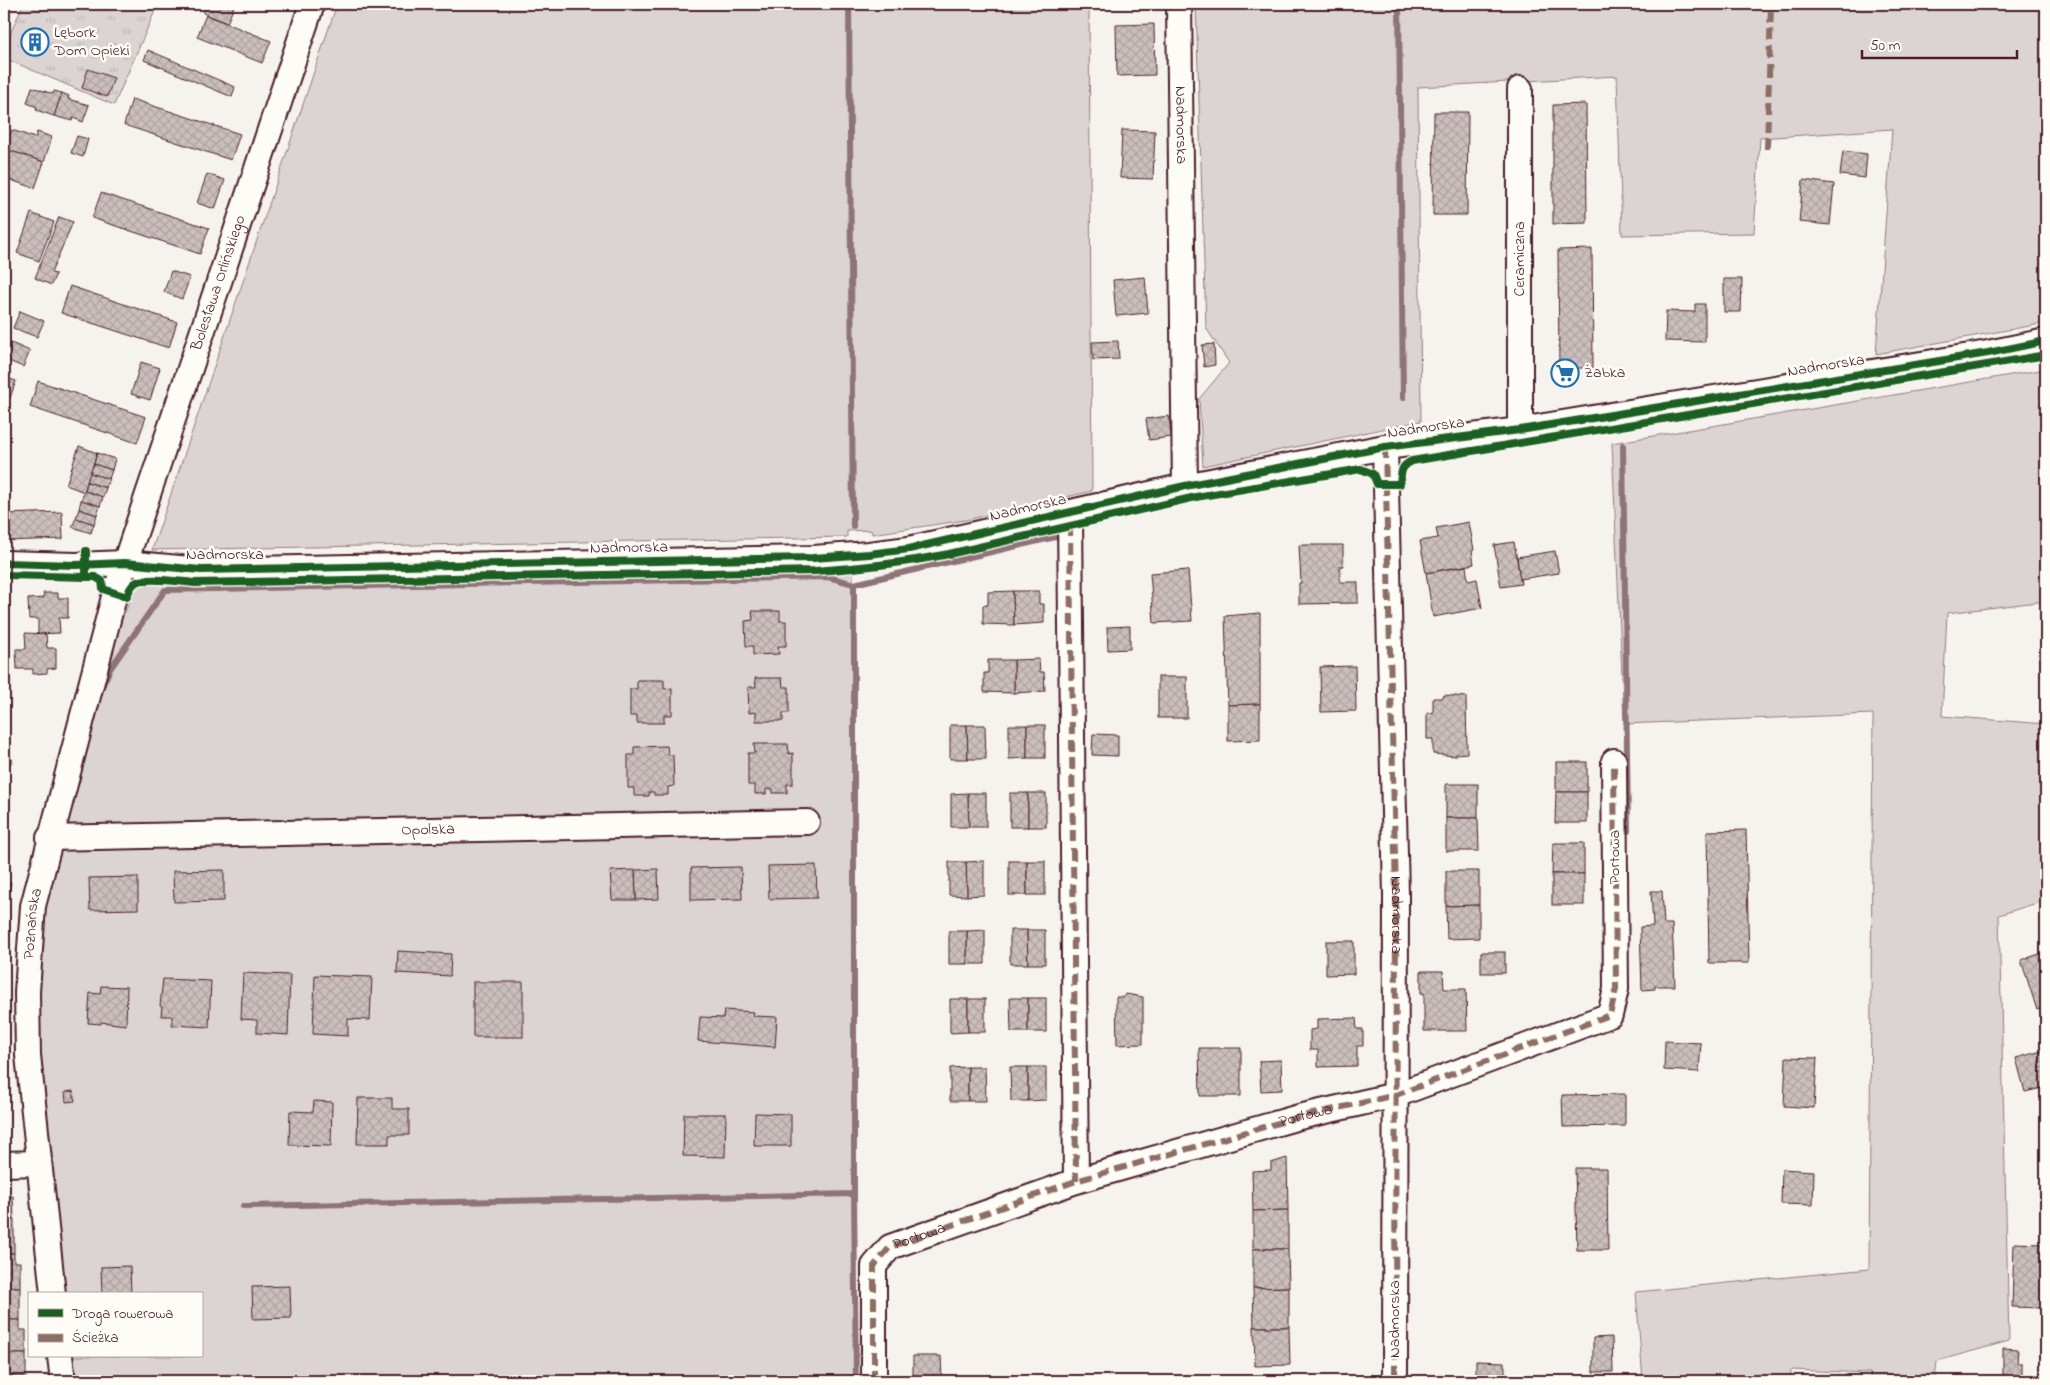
<svg xmlns="http://www.w3.org/2000/svg" width="2050" height="1385" font-family="'Indie Flower',sans-serif">
<style>
.green{fill:#dcd4d2;stroke:#937a7e}
.park{fill:url(#park-tufts);stroke:#937a7e}
.lines{fill:none;stroke-linecap:round;stroke-linejoin:round}
.stream{stroke:#8e7378;stroke-width:6}
.building{fill:url(#building-cross-hatch);stroke:#4a1f2b}
.minor-casing{stroke:#4a1f2b;stroke-width:28}
.minor{stroke:#fdfcf7;stroke-width:24}
.quiet{stroke:#8d6e63;stroke-width:6;stroke-dasharray:12 6;stroke-linecap:butt}
.cycleway-casing{stroke:#fdfcf7;stroke-width:11}
.cycleway{stroke:#1b5e20;stroke-width:8}
.labels{text-anchor:middle;dominant-baseline:central;stroke-width:5;stroke-linejoin:round;paint-order:stroke}
.poi-label{font-size:16px;fill:#4a1f2b;stroke:#fdfcf7;text-anchor:start}
.street-label{font-size:16px;fill:#4a1f2b;stroke:#fdfcf7}
</style>
<defs>
<pattern id="park-tufts" width="24" height="20" patternUnits="userSpaceOnUse" patternTransform="scale(1.25)"><rect width="24" height="20" fill="#dcd4d2"/><path d="M3 7l-1-3M5 7V3M7 7l1-3M15 17l-1-3M17 17v-4M19 17l1-3" fill="none" stroke="#beb6b4"/></pattern>
<pattern id="building-cross-hatch" width="8" height="8" patternUnits="userSpaceOnUse" patternTransform="scale(1.25)"><rect width="8" height="8" fill="#cbbfbe"/><path d="M0 0l8 8M0 8l8-8" fill="none" stroke="#b0a4a3"/></pattern>
</defs>
<rect width="100%" height="100%" fill="#f6f3ef"/>
<filter id="ink" filterUnits="userSpaceOnUse"><feTurbulence type="fractalNoise" baseFrequency=".02" numOctaves="2"/><feDisplacementMap in="SourceGraphic" scale="10" xChannelSelector="R" yChannelSelector="G"/><feConvolveMatrix kernelMatrix="1 2 1 2 8 2 1 2 1" color-interpolation-filters="sRGB"/></filter>
<g filter="url(#ink)">
<g class="green">
<path d="M337,4H1089L1092,491L966,520L872,534L871,530L847,531V537L152,550Z"/>
<path d="M1196,4H2046V323L1876,354L1892,129L1760,138L1754,233L1622,235L1617,76L1418,87L1421,421L1203,466L1199,399L1229,363L1206,328Z"/>
<path d="M2046,369V601L1947,613L1942,716L2046,724V900L1999,915L2009,1341L1937,1361L1935,1381H1870V1373L1791,1370L1790,1381H1643L1636,1292L1869,1269L1873,714L1624,724L1612,443Z"/>
<path d="M853,573L856,1381H75L72,1356H201V1294H65L40,1053L39,981L47,888L119,612H125L136,587L147,582L194,586Z"/>
</g>
<path class="park" d="M23,4H158L114,105L4,58V49Z"/>
<g class="lines">
<g class="stream">
<path d="M849,4L853,526"/>
<path d="M1399,4L1403,398"/>
<path d="M1623,445L1628,831"/>
<path d="M854,584V1194L856,1381"/>
<path d="M100,691L110,669L165,590L828,577L854,584L1064,535"/>
<path d="M243,1206L854,1194"/>
</g>
</g>
<g class="building">
<path d="M207,4H235L227,23L203,13Z"/>
<path d="M206,15L271,41L262,63L197,37Z"/>
<path d="M1154,24L1155,75L1117,76L1116,25Z"/>
<path d="M31,30L47,36L39,53L24,47Z"/>
<path d="M148,50L235,87L232,97L144,60Z"/>
<path d="M88,69L114,78L107,97L82,88Z"/>
<path d="M32,87L53,94L54,91L62,93L54,116L36,110L37,107L27,103Z"/>
<path d="M62,93L69,96L68,99L89,105L83,122L73,118L72,121L54,116Z"/>
<path d="M132,99L240,134L231,160L124,125Z"/>
<path d="M1586,104L1587,223L1553,224V105Z"/>
<path d="M1434,112H1468L1467,215H1433Z"/>
<path d="M12,130L35,138L37,132L52,137L44,162L5,149Z"/>
<path d="M1122,130L1155,131L1153,179L1120,178Z"/>
<path d="M77,136L88,139L83,157L71,153Z"/>
<path d="M5,149L44,162L35,188L4,178Z"/>
<path d="M1843,151L1867,154L1865,178L1840,175Z"/>
<path d="M207,174L225,180L215,209L197,203Z"/>
<path d="M1803,180L1834,184L1830,225L1799,222Z"/>
<path d="M101,193L209,228L200,254L92,218Z"/>
<path d="M31,213L54,222L39,261L17,253Z"/>
<path d="M59,217L73,222L51,273L56,274L51,285L35,278Z"/>
<path d="M1592,249L1593,368H1559L1558,250Z"/>
<path d="M171,271L190,277L182,299L164,292Z"/>
<path d="M1145,277L1148,313L1116,316L1113,280Z"/>
<path d="M1724,279H1742L1741,312H1724Z"/>
<path d="M70,286L177,322L169,348L61,313Z"/>
<path d="M1695,304H1705V342L1665,341L1666,311L1695,312Z"/>
<path d="M20,311L44,321L37,337L13,328Z"/>
<path d="M6,341L30,351L23,367L4,359V347Z"/>
<path d="M1118,341L1119,359L1093,360L1092,342Z"/>
<path d="M1214,344L1215,365L1204,367L1202,345Z"/>
<path d="M141,362L160,368L150,400L131,394Z"/>
<path d="M4,377L16,381L10,398L4,396Z"/>
<path d="M38,381L146,417L137,443L30,407Z"/>
<path d="M1169,416L1171,437L1149,440L1146,419Z"/>
<path d="M79,446L97,453L84,492L66,485Z"/>
<path d="M97,453L115,459L112,470L94,464Z"/>
<path d="M94,464L112,470L109,479L90,473Z"/>
<path d="M90,473L109,479L106,488L87,482Z"/>
<path d="M87,482L106,488L103,497L85,491Z"/>
<path d="M85,491L103,497L100,506L81,500Z"/>
<path d="M81,500L100,506L97,515L79,509Z"/>
<path d="M79,509L97,515L94,524L76,518Z"/>
<path d="M62,512L63,539L4,541V514Z"/>
<path d="M76,518L94,524L91,533L72,527Z"/>
<path d="M1469,522L1474,550L1472,551L1474,564L1426,573L1420,541L1438,538L1436,528Z"/>
<path d="M1514,542L1521,584L1501,587L1494,545Z"/>
<path d="M1299,545H1343V566H1340V582H1358V603L1299,604V583H1301Z"/>
<path d="M1555,551L1559,573L1520,579L1517,557Z"/>
<path d="M1466,566L1468,581L1477,579L1482,608L1433,617L1426,573Z"/>
<path d="M1188,570L1192,621L1154,623L1150,573Z"/>
<path d="M1013,591L1014,625L983,624V605H988V592Z"/>
<path d="M1013,591H1039V604H1044V623L1014,625Z"/>
<path d="M43,593H58V598H68V618H59L60,633L38,634V619H29L28,599L44,598Z"/>
<path d="M752,611H780V621H786V646H778L779,654L753,655V646H746L745,621L753,620Z"/>
<path d="M1260,613V704L1228,705L1225,616Z"/>
<path d="M1130,626V649L1108,650L1107,627Z"/>
<path d="M25,633L46,634L47,648H56V668L47,669V673L33,674V669H17L16,649H26Z"/>
<path d="M1039,659L1040,672H1044L1045,691L1014,693V660Z"/>
<path d="M988,660H1014V693L984,692V673H988Z"/>
<path d="M1355,666L1356,711L1321,712L1320,667Z"/>
<rect x="1158" y="677" width="29" height="41"/>
<path d="M755,678H782L783,687H789V713H783V721H756V712L749,713L748,687H756Z"/>
<path d="M637,680H664V689L672,688V715H664V723H637V716H630V689H637Z"/>
<path d="M1444,695L1466,697L1467,753L1456,754V756L1433,754V739H1427V713H1433V698H1443Z"/>
<path d="M1260,704V740L1228,741V705Z"/>
<path d="M950,725H967L968,759H950Z"/>
<path d="M967,725H985L986,759H968Z"/>
<path d="M1009,725H1027V758L1009,759Z"/>
<rect x="1027" y="725" width="18" height="33"/>
<path d="M1093,734L1118,735V756L1092,755Z"/>
<path d="M754,744H788L789,754L793,753V784H787V793H773V789H766V794H755V785H748V753H755Z"/>
<path d="M667,746L668,755H673L674,786L668,787V795H654V792H649V796H634V788H628V755H634V747Z"/>
<path d="M4,753L13,760L4,771Z"/>
<rect x="1556" y="762" width="31" height="30"/>
<rect x="1446" y="784" width="32" height="34"/>
<path d="M1556,792H1587V823H1555Z"/>
<path d="M968,793L969,827H951V794Z"/>
<path d="M968,793H986V827H969Z"/>
<rect x="1010" y="793" width="18" height="34"/>
<rect x="1028" y="793" width="18" height="34"/>
<path d="M1446,818H1478L1479,851H1446Z"/>
<path d="M1746,830L1749,963H1709L1707,831Z"/>
<path d="M1553,843H1584V874H1552Z"/>
<path d="M984,861V895L967,896L966,862Z"/>
<rect x="1009" y="861" width="18" height="34"/>
<rect x="1027" y="861" width="18" height="34"/>
<path d="M949,862H966L967,896L949,895Z"/>
<path d="M816,865L817,898L769,899L768,866Z"/>
<path d="M741,867L742,899L691,900V868Z"/>
<path d="M658,869L659,899L636,900L635,870Z"/>
<path d="M224,870V901L174,902L173,871Z"/>
<path d="M635,870L636,900H612L610,871Z"/>
<path d="M1446,871H1479V905L1446,906Z"/>
<rect x="1552" y="874" width="32" height="31"/>
<path d="M138,877V909L90,910L89,878Z"/>
<path d="M4,882L11,883L4,902Z"/>
<path d="M1651,891H1662L1664,924H1672L1675,986H1655V989L1642,990L1640,927L1653,926Z"/>
<path d="M1479,905V938L1447,939L1446,906Z"/>
<path d="M985,930V964H967V931Z"/>
<path d="M1010,930H1027L1028,964H1010Z"/>
<path d="M1027,930H1045V964H1028Z"/>
<rect x="949" y="931" width="18" height="33"/>
<path d="M1326,941H1354V974L1326,975Z"/>
<path d="M398,951L451,954L450,976L397,973Z"/>
<rect x="1481" y="952" width="24" height="21"/>
<path d="M2046,952V1007L2037,1010L2021,960Z"/>
<path d="M1421,971H1443L1444,989H1466L1467,1031H1424V993H1421Z"/>
<path d="M243,973L290,975L288,1035L257,1033V1020L241,1019Z"/>
<path d="M315,975L372,977L370,1020L348,1019V1036L313,1034Z"/>
<path d="M163,979L211,981L209,1027L172,1025V1016H161L162,1007L160,1006Z"/>
<rect x="473" y="982" width="50" height="55"/>
<path d="M101,986L127,987L126,1025L101,1022V1024L88,1023L90,993L100,994Z"/>
<path d="M1126,994L1143,997V1044L1117,1045L1116,997H1124Z"/>
<path d="M1010,998H1028V1032H1011Z"/>
<rect x="1028" y="998" width="18" height="34"/>
<path d="M950,999H968V1032L950,1033Z"/>
<rect x="968" y="999" width="17" height="33"/>
<path d="M724,1010L754,1012L753,1016L777,1017L775,1047L698,1041L700,1017L723,1018Z"/>
<path d="M1356,1018L1357,1029H1363V1046H1357V1066L1318,1067V1050H1310V1030L1317,1029V1019Z"/>
<path d="M1665,1041L1701,1043L1699,1072L1664,1070Z"/>
<path d="M1199,1048H1241V1096H1200Z"/>
<path d="M2046,1050V1087L2025,1092L2016,1058Z"/>
<path d="M1786,1057L1817,1058L1814,1108L1784,1106Z"/>
<path d="M1281,1060L1282,1090L1261,1091L1259,1061Z"/>
<path d="M968,1067V1101H950V1068Z"/>
<path d="M968,1067H985L986,1101H968Z"/>
<path d="M1010,1067H1028V1101H1011Z"/>
<path d="M1028,1067H1046V1100L1028,1101Z"/>
<path d="M73,1091L75,1101L66,1102L65,1092Z"/>
<path d="M1625,1094V1126L1563,1127L1562,1095Z"/>
<path d="M358,1098H392V1109H409V1135H389V1144H357Z"/>
<path d="M314,1101L332,1102L331,1146L289,1145L290,1111L313,1112Z"/>
<path d="M755,1113L791,1114V1146H754Z"/>
<path d="M684,1114H726L725,1157L683,1156Z"/>
<path d="M1287,1158L1288,1210L1253,1211L1252,1171L1271,1170V1163Z"/>
<path d="M1575,1168H1607L1608,1250H1577Z"/>
<path d="M1782,1169L1814,1171L1813,1205L1781,1204Z"/>
<path d="M4,1187H7L8,1196H13L14,1220H4Z"/>
<path d="M1288,1210V1249H1253V1211Z"/>
<path d="M4,1220H14V1253L4,1254Z"/>
<path d="M2014,1243L2043,1244L2042,1308L2012,1307Z"/>
<path d="M1253,1249H1288L1289,1287L1253,1288Z"/>
<path d="M14,1253V1262H20V1287H4V1254Z"/>
<path d="M130,1266L131,1294H102L101,1267Z"/>
<path d="M290,1286L291,1318L253,1319L252,1287Z"/>
<rect x="4" y="1287" width="16" height="33"/>
<path d="M1289,1287V1327H1254L1253,1288Z"/>
<path d="M4,1320H20V1330H26V1354H4Z"/>
<path d="M1254,1327H1289L1290,1365L1255,1366Z"/>
<path d="M1612,1337L1613,1372H1593V1338Z"/>
<path d="M2003,1348L2018,1349L2017,1363H2022V1381H2003Z"/>
<rect x="4" y="1354" width="22" height="23"/>
<path d="M913,1356H941L942,1381H913Z"/>
<path d="M1476,1361L1505,1362V1381H1476Z"/>
</g>
<g class="lines">
<g class="minor-casing">
<g id="minor">
<path id="s1" d="M1179,4L1185,486"/>
<path d="M1520,89V430"/>
<path id="s2" d="M1385,447L1396,894L1395,1381"/>
<path d="M1070,513L1076,1181"/>
<path d="M4,563L76,565L125,563L201,570L813,558L869,554L909,549L1185,486L1385,447L1520,430L1988,353L2046,341"/>
<path id="s3" d="M49,838L807,822"/>
<path d="M4,1164L39,1163"/>
<path id="s4" d="M53,1294L28,1055L27,992L33,906L115,593L312,4"/>
<path d="M60,1356L63,1381"/>
<path id="s5" d="M874,1381V1266L890,1247L1076,1181L1299,1117L1396,1095L1610,1015L1616,989L1614,761"/>
</g>
</g>
<use href="#minor" class="minor"/>
<g class="quiet">
<path d="M1767,149L1771,4"/>
<path d="M1385,447L1396,894L1395,1381"/>
<path d="M1070,524L1076,1181"/>
<path d="M874,1381V1266L890,1247L1076,1181L1299,1117L1396,1095L1610,1015L1616,989L1614,761"/>
</g>
<g class="cycleway-casing">
<g id="cycleway">
<path d="M86,551V577H95L102,581L103,589L127,597C129,591 130,587 135,583C144,576 182,582 195,583L815,571C860,568 904,563 949,554L1196,497L1361,469L1373,474L1377,484H1400C1401,472 1401,466 1412,461L2046,355"/>
<path d="M4,563L76,565L125,563L201,570L813,558L869,554L909,549L1185,486L1385,447L1520,430L1988,353L2046,341"/>
<path d="M4,575L86,577"/>
</g>
</g>
<use href="#cycleway" class="cycleway"/>
</g>
</g>
<defs>
<g id="building-ring" transform="scale(1.4375)"><circle r="9.5" fill="#fdfcf7" stroke="#1f6fb2" stroke-width="1.5"/><path d="M-4-6H4V6H1V3H-1V6H-4ZM-2.5-4.3h1.7v1.8h-1.7ZM.8-4.3h1.7v1.8H.8ZM-2.5-1h1.7V.8h-1.7ZM.8-1h1.7V.8H.8Z" fill="#1f6fb2"/></g>
<g id="supermarket-ring" transform="scale(1.4375)"><circle r="9.5" fill="#fdfcf7" stroke="#1f6fb2" stroke-width="1.5"/><path d="M-6-5.5h2.5l.6 2H6L4.5 2H-2.5L-4.4-4H-6ZM-1.5 3.2a1.3 1.3 0 1 0 .1 0ZM3 3.2a1.3 1.3 0 1 0 .1 0Z" fill="#1f6fb2"/></g>
</defs>
<g fill-rule="evenodd">
<use href="#building-ring" x="35" y="42"/>
<use href="#supermarket-ring" x="1565" y="373"/>
</g>
<g class="labels">
<g class="poi-label">
<text x="54" y="33">Lębork<tspan x="54" dy="18">Dom Opieki</tspan></text>
<text x="1584" y="373">Żabka</text>
</g>
<g class="street-label">
<text stroke="none"><textPath href="#s1" startOffset="121">Nadmorska</textPath></text>
<text transform="translate(1520 259) rotate(-90)">Ceramiczna</text>
<text stroke="none"><textPath href="#s4" startOffset="1040">Bolesława Orlińskiego</textPath></text>
<text transform="translate(1826 366) rotate(-9)">Nadmorska</text>
<text transform="translate(1426 428) rotate(-8)">Nadmorska</text>
<text transform="translate(1028 508) rotate(-13)">Nadmorska</text>
<text transform="translate(629 548) rotate(-1)">Nadmorska</text>
<text x="225" y="555">Nadmorska</text>
<text stroke="none"><textPath href="#s3" startOffset="379">Opolska</textPath></text>
<text transform="translate(1615 857) rotate(-90)">Portowa</text>
<text stroke="none"><textPath href="#s2" startOffset="468">Nadmorska</textPath></text>
<text stroke="none"><textPath href="#s4" startOffset="372">Poznańska</textPath></text>
<text stroke="none"><textPath href="#s5" startOffset="576">Portowa</textPath></text>
<text stroke="none"><textPath href="#s5" startOffset="171">Portowa</textPath></text>
<text transform="translate(1395 1319) rotate(-90)">Nadmorska</text>
</g>
</g>
<rect width="2050" height="1385" fill="none" stroke="#fdfcf7" stroke-width="20"/>
<rect x="10" y="10" width="2030" height="1365" fill="none" stroke="#4a1f2b" stroke-width="2" filter="url(#ink)"/>
<rect x="28" y="1292" width="175" height="65" fill="#fdfcf7" stroke="#b5a4a5"/>
<rect x="38" y="1309" width="25" height="8" fill="#1b5e20" stroke="#b5a4a5"/>
<text x="72" y="1318" font-size="15" fill="#4a1f2b">Droga rowerowa</text>
<rect x="38" y="1334" width="25" height="8" fill="#8d6e63" stroke="#b5a4a5"/>
<text x="72" y="1342" font-size="15" fill="#4a1f2b">Ścieżka</text>
<path d="M1862 50v8h155v-8" fill="none" stroke="#4a1f2b" stroke-width="2.5"/>
<text x="1870" y="50" font-size="15" fill="#4a1f2b" stroke="#fdfcf7" stroke-width="4" paint-order="stroke">50 m</text>
</svg>
